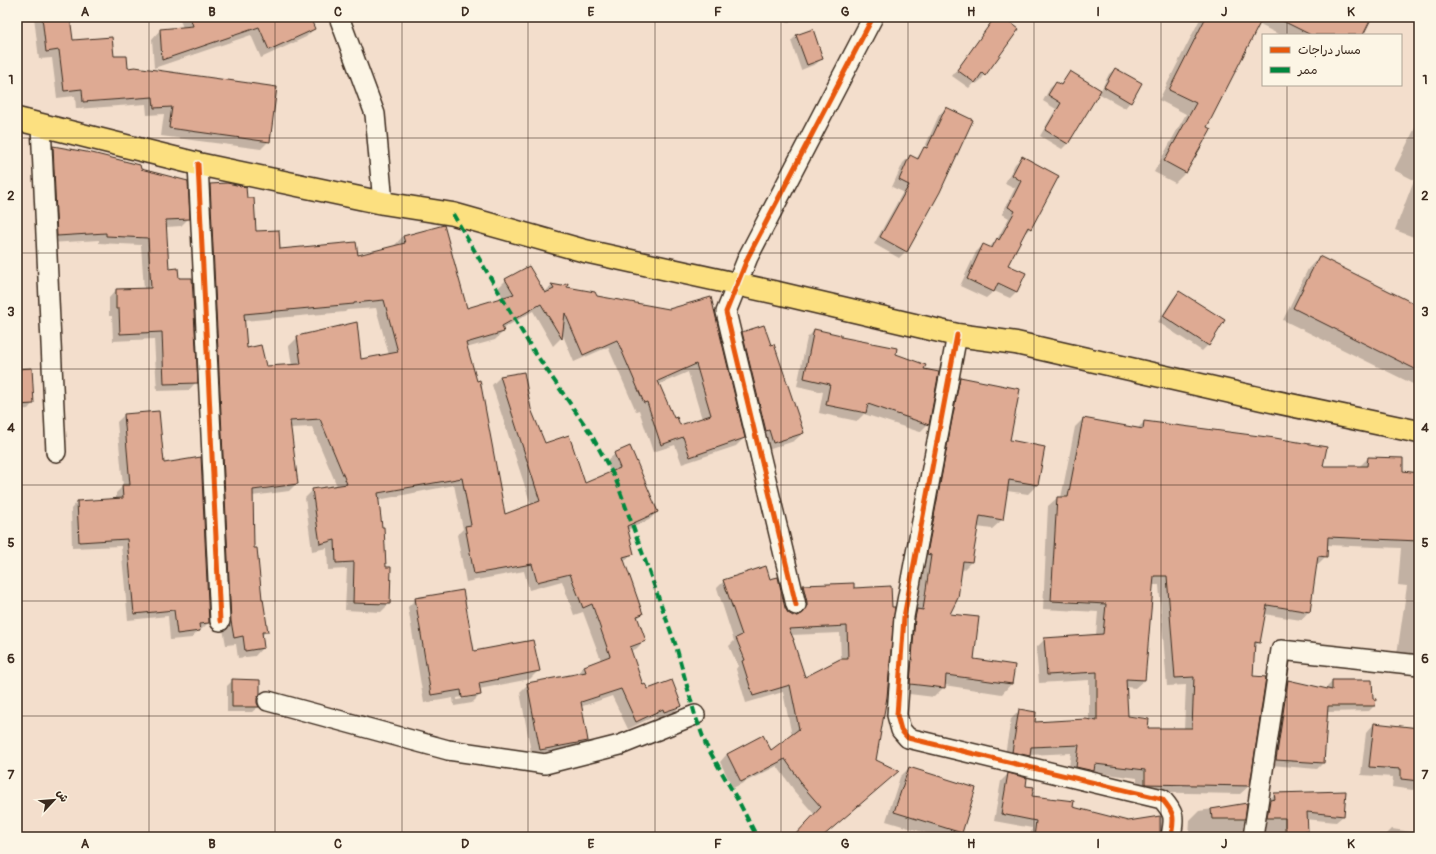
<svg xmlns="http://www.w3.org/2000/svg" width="1436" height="854" font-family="Pangolin,'Playpen Sans Arabic',sans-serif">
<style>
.shadow{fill:#0003;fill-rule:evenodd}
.building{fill:#deaa93;stroke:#3b2a1e;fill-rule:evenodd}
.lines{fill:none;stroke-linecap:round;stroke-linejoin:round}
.street-casing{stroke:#3b2a1e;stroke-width:22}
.primary-casing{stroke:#3b2a1e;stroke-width:25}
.street{stroke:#fcf5e5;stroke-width:19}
.primary{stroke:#fce080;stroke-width:22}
.quiet{stroke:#00873e;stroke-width:4;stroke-dasharray:8 4;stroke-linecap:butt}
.cycleway-casing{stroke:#fcf5e5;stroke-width:8}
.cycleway{stroke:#e8590c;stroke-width:5}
.grid{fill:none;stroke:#3b2a1e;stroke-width:1;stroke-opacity:0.55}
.neatline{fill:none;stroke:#3b2a1e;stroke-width:1.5}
.grid-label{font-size:13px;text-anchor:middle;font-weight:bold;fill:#3b2a1e}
</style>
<rect width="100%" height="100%" fill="#f3decc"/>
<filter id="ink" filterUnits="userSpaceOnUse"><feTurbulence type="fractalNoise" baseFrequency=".025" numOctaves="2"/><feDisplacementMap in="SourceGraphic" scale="8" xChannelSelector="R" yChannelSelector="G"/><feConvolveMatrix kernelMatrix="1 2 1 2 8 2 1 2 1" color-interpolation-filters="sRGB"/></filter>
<g filter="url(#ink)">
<g class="shadow">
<path d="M34,17H69L72,41L113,57L127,69L269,141L261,149L161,136L164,114L147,115L146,104L76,109L75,96L57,98L52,58L39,59Z"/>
<path d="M182,17H309L314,29L306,37L261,58L251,35L154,68L152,39L160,30L183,28L180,20Z"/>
<path d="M784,17H801L787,23Z"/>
<path d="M996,17H1001L1018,29L981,80L976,84V80L969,88L952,76Z"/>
<path d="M1201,17H1371L1362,35H1280L1258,24L1206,127L1209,129L1185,173L1175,183L1154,172L1186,114L1159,100Z"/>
<path d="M796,36L822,58L816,64L801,70L791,41Z"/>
<path d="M1115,69L1130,102L1125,108L1098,93L1067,144L1062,149L1040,136L1056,109L1043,101L1050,88L1056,83L1060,85L1070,72L1101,90L1109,74Z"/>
<path d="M946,108L906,251L899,258L874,244L903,192L892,187L903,163L910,156L916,159L924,149L939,115Z"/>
<path d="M1419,124V239L1395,230L1414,180L1394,170L1415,128Z"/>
<path d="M53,147L140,170L189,218L181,226L166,227L168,270L196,382L189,390L157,391L154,339L113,341L112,316H109V298L116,290H144L141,245L99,243V240L50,243L46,155Z"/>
<path d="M1022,157L1030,228L1023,235L1007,266L1017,291L1010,298L994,291L986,298L960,286L976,252L983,245L989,248L997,239L1009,218L1002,214L1015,188L1005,183L1015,164Z"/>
<path d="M210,185L246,199L255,232L279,250L357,257L396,246L395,245L403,236L466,309L503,298L498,288L506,280L544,293L552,285L566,288L596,297L669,310L744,438L736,446L682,464L675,445L653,452L639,410L636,411L608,347L574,362L562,333L561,338L553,346L533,311L502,329L503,332L495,340L466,348L504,515L531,505L492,385L500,377L523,373L530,410L544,444L585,485L611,473L606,462L615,454L657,512L649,520L627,530L633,554L623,562L642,614L637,619L644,641L636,649L630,651L642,687L680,706L672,714L656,720L655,716L628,729L612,696L580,707L587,740L579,749L532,757L520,692L528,684L576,675L584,666L601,660L583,612L574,615L562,581L529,590L524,571L466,582L457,535L463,529L454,485L378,500L389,604L381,612L345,610L347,569L328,570L327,548L312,551L305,498L313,490L337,486L312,427L290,428L297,483L289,491L252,496L253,549L267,631L261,636L263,647L255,656L238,658L236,644L226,645L223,629L202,193ZM376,308L389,355L361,361L298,337L289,346L292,366L265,367L246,350L244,321L345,312L347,310ZM688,372L702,419L679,426L673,419L658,385Z"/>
<path d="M1319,257L1419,307V387L1283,320L1308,269Z"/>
<path d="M1179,292L1208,345L1202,351L1158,322L1173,298Z"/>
<path d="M815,330L894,355L923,370L928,424L920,432L864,414L857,421L819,413L823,392L797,386L807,338Z"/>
<path d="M743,333L803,433L794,441L765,451L734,342Z"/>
<path d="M17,370L33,403L28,409L17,410Z"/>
<path d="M961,378L1009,441L1037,485L1028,494L1007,491L1002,520L992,529L977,527L971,562L961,572L949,615L973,660L1014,666L1011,684L1002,694L944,685V687L934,697L901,693L907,620L915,613L951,387Z"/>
<path d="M124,415L163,464L208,623L202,629L199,630L192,638L170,640L168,616L128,620L121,546L72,548L71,509L77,502L116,500V493L123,486L117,422Z"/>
<path d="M1083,419L1137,429L1144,422L1322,467L1360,466L1368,458L1402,471L1419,474V665L1396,661L1407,586L1398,585L1401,548L1326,545V556L1317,565H1316L1309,611L1301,620L1264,614L1259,642L1253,648L1249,786L1240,794L1137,792V778L1092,772L1085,779L1068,775L1071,753L1029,755L1021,764L1004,760L1011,719L1020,710L1034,723L1089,721V680L1039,683L1036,648L1045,639L1096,635L1098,612L1043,609L1048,506L1057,498H1061L1075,427ZM1152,585H1159L1167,686L1186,685L1184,729L1147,728L1127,717L1126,687L1135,688L1144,680Z"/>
<path d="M724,581H770L788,614L793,617L800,616V610L796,593L803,586L853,584L874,760L897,771L823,836L824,837H794L815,815L794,791V790L777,766L733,788L720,762L727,754L770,751L792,736L783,692L746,703L736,669L738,666L729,646L734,641L717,588ZM840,633L841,660L804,679L791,635Z"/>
<path d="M416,599L473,653L538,671L530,679L479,689L480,695L472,703L454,706L453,698L424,703L408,607ZM472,695V697L457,700V698Z"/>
<path d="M233,680L256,698L258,707L252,712H227V686Z"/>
<path d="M1288,681L1327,689V687L1333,681L1372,699L1374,706L1369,711L1326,712L1323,763L1317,769L1271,765L1282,687Z"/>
<path d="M1374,724L1419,729V784L1413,790L1392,787L1393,777L1361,775L1366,733Z"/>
<path d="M909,768L961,832L956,837H939L886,821L900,777Z"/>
<path d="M1008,774L1025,787L1031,797L1128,822L1159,817L1160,837H1030L1032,828L994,821L1001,781Z"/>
<path d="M1275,794L1343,816L1336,822L1306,819L1307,837H1259L1263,808L1268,803V800Z"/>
<path d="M1246,804L1242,837H1189L1190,820L1199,811Z"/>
<path d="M1392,829L1419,833V837H1386V835Z"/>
</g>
<g class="building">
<path d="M42,17H70L73,40L112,37L114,56H127L128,68L135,67L277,87L270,142L169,128L172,107L154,108L153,97L83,102L82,89L64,91L59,50L46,52Z"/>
<path d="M190,17H310L315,29L269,50L259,27L162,60L160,29L193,26Z"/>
<path d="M995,17H1003L1019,29L985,76L982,73L975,83L957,70Z"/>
<path d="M1206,17H1263L1207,127L1211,129L1186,173L1164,161L1196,103L1169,90Z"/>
<path d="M1275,17H1372L1363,35H1311Z"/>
<path d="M813,29L823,59L807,65L796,35Z"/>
<path d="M1115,68L1142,83L1131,103L1104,87Z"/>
<path d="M1070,71L1101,90L1068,144L1045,130L1061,103L1048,95L1056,82L1061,85Z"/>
<path d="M946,107L973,120L940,192L907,252L880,237L909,185L899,180L910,155L918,159L924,147L927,148Z"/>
<path d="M53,146L92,153L140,165L141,169L188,181L190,219L166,220L169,269L178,268L179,278H192L198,383L164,384L162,332L120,334L119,309H116V289L151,288L148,238L106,236V233L57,236Z"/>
<path d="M1022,156L1059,176L1031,229L1028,227L1008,265L1026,273L1017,292L998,283L994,292L967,279L983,244L992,248L997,238L999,240L1015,211L1008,207L1021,181L1012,175Z"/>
<path d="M227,183L246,187L247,198H254L256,231L279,230L280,249L356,242L358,255L405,243L403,236L444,225L467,308L514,294L505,279L529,266L545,293L554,289L551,284L562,286L568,283L567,287L595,292L597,296L669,309L711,297L745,438L690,457L683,437L661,445L647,402L644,403L617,340L583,355L565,313L562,339L541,304L502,326L504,332L466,343L477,381L480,380L505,514L540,501L500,376L524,372L531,409L545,443L569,435L585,483L620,468L614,453L630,446L658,512L627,526L634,554L623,557L643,614L637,616L646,641L630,647L643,685L645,684L648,689L672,680L682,706L664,712L663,709L636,722L621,689L581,702L588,741L540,750L527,683L586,672L584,666L610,656L592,604L583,608L570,574L537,582L532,564L474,574L465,526L471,525L462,478L378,493L382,527H384L386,567H391L390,604L353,603L354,562L336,563L335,540L320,544L312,489L347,484L320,419L290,421L298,484L253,490L254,548H257L262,599H263L268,632H262L264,648L245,651L243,636L234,638L231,621L210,184ZM384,300L398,352L361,359L357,322L297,336L301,364L266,366L261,345L247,348L244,314L354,304V303ZM696,364L711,415L680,425L677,417L674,418L658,381Z"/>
<path d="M1319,256L1419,306V371L1293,308Z"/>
<path d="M1179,291L1225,320L1209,346L1163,316Z"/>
<path d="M764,325L771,345L774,344L804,433L773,443L769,430L766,431L742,332Z"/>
<path d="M814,329L841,335V337L897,348L896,354L926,365L924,369L939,372L929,425L868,404L866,413L826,405L830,384L804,378Z"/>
<path d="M32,368L34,404L17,405V369Z"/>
<path d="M960,377L1020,389L1010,440L1045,447L1038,485L1009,480L1003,520L980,516L972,562L963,561L958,598L950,614L979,617L974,659L1015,665L1012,684L946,675L945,688L910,684L915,618L917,609L923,610L931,555L927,554Z"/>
<path d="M159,411L164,463L201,457L209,623L199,624L200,631L177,634L174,610L134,614L127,539L79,542L77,501L123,498L122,485H130L124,414Z"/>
<path d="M1083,418L1143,429L1144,421L1275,438L1327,447L1323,466H1367L1368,457L1403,458V471L1419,473V541L1328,537L1327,557L1318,556L1310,612L1267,605L1260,643L1255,642L1253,676L1266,677L1250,786L1145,784V770L1095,764L1094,771L1076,767L1079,745L1031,747L1030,756L1012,752L1019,709L1036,712L1035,722L1086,719L1097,721V672L1047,675L1044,638L1103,634L1106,604L1051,601L1057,497H1068ZM1154,576H1167L1175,678L1194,677L1192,728H1148L1149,719L1128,716L1126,679L1145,680Z"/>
<path d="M766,566L770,579L778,577L785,608L788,613L793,616H798L803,613L807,608V602L803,585L854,583V588L891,586L892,607H895L887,697L876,760L899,771L822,837H793L821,807L800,783L801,782L785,759L741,782L727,754L763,735L771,750L799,729L790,685L753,696L742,661L745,660L736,638L742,635L723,580ZM847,626L848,659H840L805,677L793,640H794L789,629Z"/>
<path d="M463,590L474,651L533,640L540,671L479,683L481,695L462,698L461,690L431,695L415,598Z"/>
<path d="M232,679L260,680V694L257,698V703L259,707H232Z"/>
<path d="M1288,680L1332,690V680H1372L1373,698L1376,699L1375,706H1328L1324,763L1276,760Z"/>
<path d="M1374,723L1419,728V781L1401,779V769L1369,767Z"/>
<path d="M909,767L976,788L962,833L894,812Z"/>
<path d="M1008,773L1027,778L1026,786L1034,787L1032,796L1074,801L1073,807L1128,821L1160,816V837H1034L1036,821L1001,814Z"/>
<path d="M1346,791L1344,816L1307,812L1308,832H1285V818H1267L1270,800L1275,799L1274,793Z"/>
<path d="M1247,803L1245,819H1212L1211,809Z"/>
</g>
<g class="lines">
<g class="street-casing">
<g id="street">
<path d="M339,17L375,114L383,203"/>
<path d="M41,125L56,452"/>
<path d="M198,164L220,621"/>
<path d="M957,335L904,617L897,715L901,730L908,738L1162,799C1176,815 1174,818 1171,837"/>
<path d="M796,605L726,312L748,257L873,17"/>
<path d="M268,701L448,750L545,764L620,745L695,715"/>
<path d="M1253,837L1281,650L1419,665"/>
</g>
</g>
<g class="primary-casing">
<path id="primary" d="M17,119L198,164L383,203L453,214L585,251L782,294L957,335L1016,343L1262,399L1419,432"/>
</g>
<use href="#street" class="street"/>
<use href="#primary" class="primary"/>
<path class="quiet" d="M453,214L531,347L591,434L616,480L676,646L695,715L706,745L740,804L757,837"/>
<g class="cycleway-casing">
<g id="cycleway">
<path d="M198,164L220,621"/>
<path d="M957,335L904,617L897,715L901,730L908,738L1162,799C1176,815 1174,818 1171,837"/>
<path d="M796,605L726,312L748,257L873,17"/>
</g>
</g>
<use href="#cycleway" class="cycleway"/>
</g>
</g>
<path class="grid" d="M149,17V837M275,17V837M402,17V837M528,17V837M655,17V837M781,17V837M908,17V837M1034,17V837M1161,17V837M1287,17V35M1287,85V837M17,138H1419M17,253H1419M17,369H1419M17,485H1419M17,601H1419M17,716H1419"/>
<rect width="1436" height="854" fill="none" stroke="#fcf5e5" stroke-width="44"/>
<rect x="1262" y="34" width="140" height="52" fill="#fcf5e5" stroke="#afa495"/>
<rect x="1270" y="47" width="20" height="6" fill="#e8590c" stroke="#afa495"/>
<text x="1298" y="54" font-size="12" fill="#3b2a1e">مسار دراجات</text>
<rect x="1270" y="67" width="20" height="6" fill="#00873e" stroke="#afa495"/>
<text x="1298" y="74" font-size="12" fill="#3b2a1e">ممر</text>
<g transform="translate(54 800) rotate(64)" stroke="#fcf5e5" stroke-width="3" paint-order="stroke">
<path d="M0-3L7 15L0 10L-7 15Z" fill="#3b2a1e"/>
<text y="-6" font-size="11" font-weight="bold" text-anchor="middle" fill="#3b2a1e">ش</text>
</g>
<rect x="22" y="22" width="1392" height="810" class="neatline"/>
<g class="grid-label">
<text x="85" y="16">A</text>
<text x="212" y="16">B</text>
<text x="338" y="16">C</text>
<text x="465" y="16">D</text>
<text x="591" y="16">E</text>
<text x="718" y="16">F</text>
<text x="845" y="16">G</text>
<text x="971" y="16">H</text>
<text x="1098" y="16">I</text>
<text x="1224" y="16">J</text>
<text x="1351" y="16">K</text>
<text x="11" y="84">1</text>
<text x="1425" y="84">1</text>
<text x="11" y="200">2</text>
<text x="1425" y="200">2</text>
<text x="11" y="316">3</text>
<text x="1425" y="316">3</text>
<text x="11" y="432">4</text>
<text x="1425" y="432">4</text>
<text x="11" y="547">5</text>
<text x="1425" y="547">5</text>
<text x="11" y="663">6</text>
<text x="1425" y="663">6</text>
<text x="11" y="779">7</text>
<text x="1425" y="779">7</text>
<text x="85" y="848">A</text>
<text x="212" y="848">B</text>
<text x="338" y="848">C</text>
<text x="465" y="848">D</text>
<text x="591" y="848">E</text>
<text x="718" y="848">F</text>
<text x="845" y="848">G</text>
<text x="971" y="848">H</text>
<text x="1098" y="848">I</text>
<text x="1224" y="848">J</text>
<text x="1351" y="848">K</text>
</g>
</svg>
